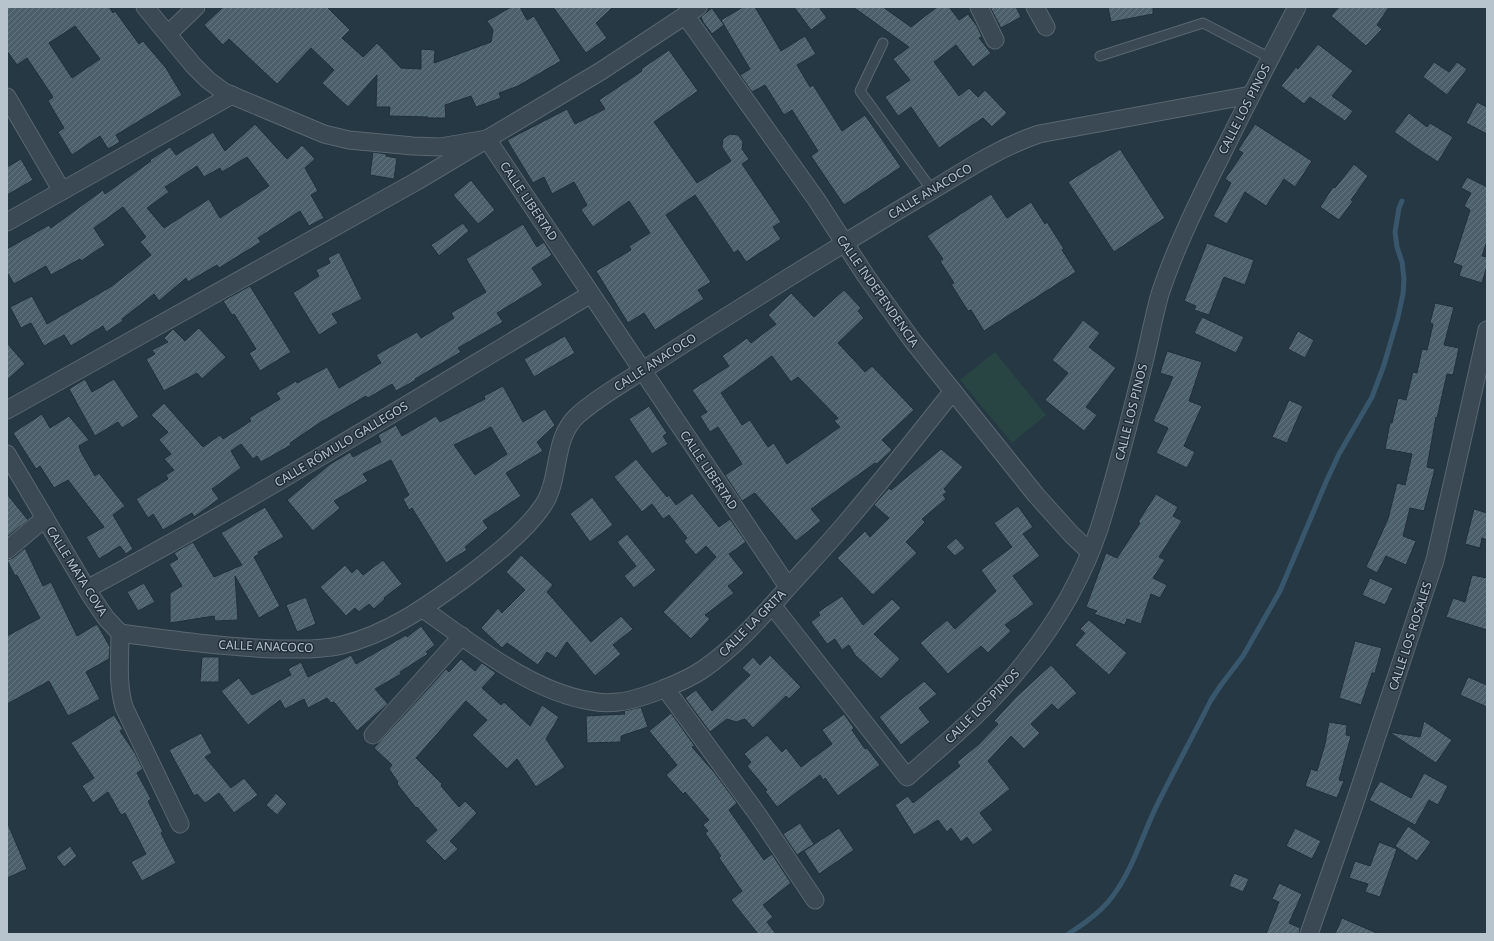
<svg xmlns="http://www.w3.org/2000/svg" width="1494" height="941" font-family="'Noto Sans',sans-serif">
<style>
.pitch{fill:#284543}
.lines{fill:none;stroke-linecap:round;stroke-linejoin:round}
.stream{stroke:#38576c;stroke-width:5}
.building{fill:url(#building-hatch);stroke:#21303b;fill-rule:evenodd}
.service-casing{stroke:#596771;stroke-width:11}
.minor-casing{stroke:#596771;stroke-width:19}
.service{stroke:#3a4954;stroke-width:9}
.minor{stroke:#3a4954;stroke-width:17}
.labels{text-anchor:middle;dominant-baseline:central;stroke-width:3;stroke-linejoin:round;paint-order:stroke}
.street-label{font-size:12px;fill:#b8c4cd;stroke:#1f2e39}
</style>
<defs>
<pattern id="building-hatch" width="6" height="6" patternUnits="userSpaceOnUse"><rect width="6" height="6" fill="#4c606c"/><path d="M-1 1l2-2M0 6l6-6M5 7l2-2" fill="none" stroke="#647580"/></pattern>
</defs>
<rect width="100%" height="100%" fill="#263844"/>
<path class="pitch" d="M995,352L1046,415L1012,443L960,380Z"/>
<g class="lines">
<path class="stream" d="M1068,934C1084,924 1101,912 1112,897C1134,868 1143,832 1159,801C1176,767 1194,734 1211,700L1221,685L1243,656L1280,591L1326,482L1339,454L1372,397L1384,365L1393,334L1398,317L1403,294L1404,279L1402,262L1397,247L1395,232L1399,208L1402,201"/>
</g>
<g class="building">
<path d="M7,7H109L113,13L115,11L139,44L143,41L166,68L182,95L116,135L120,142L108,149L100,136L72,155L58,132L64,128L48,101L53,97L27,58L17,65L7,51ZM75,26L100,59L72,78L49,43Z"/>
<path d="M223,7H327L350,30L342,38L363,57L377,43L401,68L421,69V49L435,50L434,63L491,42L493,30L487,21L511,7H520L527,20L534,16L561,61L518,86L499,93L501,98L476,107L471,96L445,105L446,118H428V117L389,116L390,107H376L377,75L348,107L322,83L334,70L311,48L277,84L229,39L223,45L204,25Z"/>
<path d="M553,7H613L596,23L607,38L586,53Z"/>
<path d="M743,7H755L781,51L805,36L816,54L797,65L810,87L813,85L842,131L865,115L901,167L844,205L811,156L818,151L792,110L784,115L765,85L752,92L740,75L750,69L721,20Z"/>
<path d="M794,7H819L827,18L811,30Z"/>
<path d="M853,7H883L911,27L937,7H949L959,20L968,14L977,26L982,37L979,38L991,53L973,67L956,45L934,62L959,96L969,88L978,97L985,90L1007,113L992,127L983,118L939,148L911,107L898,116L885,97L910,80L893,59L909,47Z"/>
<path d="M990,7H1016L1021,17L1001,28Z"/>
<path d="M1108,7H1153V14L1111,22Z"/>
<path d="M1339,7H1389L1377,25L1382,29L1366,46L1331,16Z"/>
<path d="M712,8L724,25L712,34L703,22L701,17Z"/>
<path d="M1318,44L1353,71L1332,96L1353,111L1345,121L1310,97L1304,104L1281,86L1296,67L1298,69Z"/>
<path d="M669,50L698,91L654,122L697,183L731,161L722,147L723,139L730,134L738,135L743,142L742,149L749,159L742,164L781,222L773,227L781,239L746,262L738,250L734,253L695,195L666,215L711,282L698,290L704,299L655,330L644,313L628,323L596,271L631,250L629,246L650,233L629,201L593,227L581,210L587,205L574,182L552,194L544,177L533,183L507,140L567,109L575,124L605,109L599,100L642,71L641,69Z"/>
<path d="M1434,62L1449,72L1457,62L1467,69L1447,95L1423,77Z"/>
<path d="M1477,102L1487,107V134L1466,123Z"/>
<path d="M1409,113L1427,127L1430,123L1453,137L1438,162L1415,147L1394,132Z"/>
<path d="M255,124L287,159L302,145L315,159L305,168L318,191L311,195L324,218L309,226L300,211L258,238L261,242L219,268L217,265L188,282L186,278L159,301L154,294L122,319L123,321L106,332L103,326L71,346L64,335L44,346L31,323L21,328L10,307L32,296L47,324L112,286L151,255L140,242L146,237L123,207L94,228L105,245L81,261L80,259L51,275L46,266L14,284L7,272V249L49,225L51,228L103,190L105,194L151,161L150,160L170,147L176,155L213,132L225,151ZM247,157L269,186L220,218L209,199L164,228L147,208L169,192L165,187L197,166L204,177L220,168L222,172Z"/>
<path d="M1255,124L1312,161L1295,187L1284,179L1266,206L1245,192L1227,224L1213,216L1231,183L1225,179L1243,153L1238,150Z"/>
<path d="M1120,149L1165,218L1114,252L1068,182Z"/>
<path d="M373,152L386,154V156L397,158L394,179L370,175Z"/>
<path d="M21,159L33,180L7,195V167Z"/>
<path d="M1354,164L1368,176L1351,200L1353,201L1339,220L1320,207L1333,187L1335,188Z"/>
<path d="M1467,177L1487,187V241L1482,256L1487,257V266L1482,283L1459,276L1462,266L1453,263L1470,210L1464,206L1471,193L1461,188Z"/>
<path d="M471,180L495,210L478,224L453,195Z"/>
<path d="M991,194L1007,218L1031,202L1045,224L1047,222L1064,249L1062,250L1076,272L984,331L971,310L968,311L951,284L954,283L940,261L943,259L927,236Z"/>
<path d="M463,223L469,231L439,256L431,245Z"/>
<path d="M523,224L537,247L544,242L552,255L532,268L543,285L497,313L503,322L458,348L461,352L415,379L416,380L396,391L392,384L368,398L366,396L321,422L290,443L291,445L261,462L257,456L253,459L241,444L231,451L241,468L212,489L219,499L194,517L192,513L163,530L153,514L148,518L136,499L168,479L166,475L174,470L164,459L171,454L159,440L168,432L151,415L164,403L203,447L220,435L223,439L251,421L249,418L280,399L276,393L296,381L297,383L327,367L339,388L381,363L376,355L417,332L421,338L454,318L451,313L486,292L466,259Z"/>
<path d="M1207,243L1254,260L1245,285L1224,277L1209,315L1194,310L1196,306L1184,301Z"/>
<path d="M339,252L362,299L332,314L338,323L319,335L293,293L319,276L316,270L330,263L328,258Z"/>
<path d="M250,286L291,352L260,371L249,353L256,349L234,314L232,315L223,301Z"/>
<path d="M844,290L861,308L858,311L864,318L838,343L865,372L872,366L914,410L882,440L892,450L877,464L875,463L811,509L821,521L796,541L755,493L742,501L725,475L742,464L718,427L710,432L700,416L707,412L692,390L729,366L722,356L747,338L751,343L776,324L768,315L791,293L814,317ZM772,356L791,382L798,377L838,418L834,421L840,427L787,464L774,443L768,447L750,420L742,425L721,393Z"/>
<path d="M1435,303L1454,307L1444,345L1459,348L1453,375L1447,374L1437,418L1436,417L1427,467L1435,469L1424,511L1410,508L1403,536L1416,541L1406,565L1386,556L1377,573L1366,567L1388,519L1397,483L1405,485L1412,454L1385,449L1390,423H1392L1398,398L1406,400L1413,372L1417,373L1422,349L1427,350L1433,324L1430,323Z"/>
<path d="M1202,317L1244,337L1236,353L1194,333Z"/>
<path d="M1083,320L1100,333L1089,347L1116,368L1086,407L1097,415L1084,431L1045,400L1068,373L1052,360Z"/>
<path d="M199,328L226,357L202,379L197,373L164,391L146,359L155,354L152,350L168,342L164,338L173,329L185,341Z"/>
<path d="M1298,331L1314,340L1305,358L1288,349Z"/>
<path d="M565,336L575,353L534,377L524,359Z"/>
<path d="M7,343L25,364L7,380Z"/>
<path d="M1167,351L1202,362L1189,401L1202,406L1184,446L1195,452L1187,468L1156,453L1168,428L1153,421L1173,377L1160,373Z"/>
<path d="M85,379L92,392L114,379L139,417L122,428L118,422L95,436L69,389Z"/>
<path d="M503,386L523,422L545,409L555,425L537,442L543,451L506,473L521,496L483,521L488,528L465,547L467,550L446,563L412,508L409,510L403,499L409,495L391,460L363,474L368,481L334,501L340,508L313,531L287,500L329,465L350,452L353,457L381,442L378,435L396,425L402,436L436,416L440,422L485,399L484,396ZM491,427L507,454L475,475L454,445Z"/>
<path d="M1289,400L1303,406L1287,443L1272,437Z"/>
<path d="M649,406L667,433L663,436L668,444L652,454L629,419Z"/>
<path d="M42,414L50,428L69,416L89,440L79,446L81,452L95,476L99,473L125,506L113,515L133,549L126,554L120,546L99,559L86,537L104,527L68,480L54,488L40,466L36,469L13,433Z"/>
<path d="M941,449L963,467L944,489L947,492L943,495L946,499L922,519L925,522L906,542L917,553L873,595L837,558L865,531L870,537L889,518L874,505L889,488L891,490Z"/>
<path d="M636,459L667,497L669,495L676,505L692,493L719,527L730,519L746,542L729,554L744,573L728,586L734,593L705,615L710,619L691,639L663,612L716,557L706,546L696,555L684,541L687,538L669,515L663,519L652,504L642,512L614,477Z"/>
<path d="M7,494L28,520L7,537Z"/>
<path d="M1156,494L1178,507L1173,516L1182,521L1159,557L1165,560L1153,578L1167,585L1160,598L1151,594L1141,624L1127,619L1125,625L1094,614L1097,611L1086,607L1106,553L1117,558L1140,523L1138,522Z"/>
<path d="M592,497L613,525L590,542L570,514Z"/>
<path d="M1018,506L1033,527L1023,534L1040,556L1013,576L1034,604L1005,625L1011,631L988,653L981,646L948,674L920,643L947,620L955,629L996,591L981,570L1012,547L994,523Z"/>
<path d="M265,507L284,537L258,552L259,554L254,557L280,606L259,618L235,576L238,620L215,621L214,616L170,623V593L182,586L169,564L178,559L174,553L193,542L214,577L242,565L221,533Z"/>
<path d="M1474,509L1487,513V540L1482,538L1480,548L1465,544Z"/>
<path d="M627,534L656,570L634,588L624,576L636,566L617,542Z"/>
<path d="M956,538L965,548L955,556L946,547Z"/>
<path d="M25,548L43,586L51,582L77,636L97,624L110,647L109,659L86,672L100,699L68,716L49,681L7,704V636L40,618L17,575L15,576L7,560L13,558Z"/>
<path d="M521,555L553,585L547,592L591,642L621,616L633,629L613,645L621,654L595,676L567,642L556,658L547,652L538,665L507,643L502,648L481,628L498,608L502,613L525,590L506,572Z"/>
<path d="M383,560L402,584L384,598L385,599L374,609L369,604L359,612L355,608L346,616L320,587L345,565L352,573L357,568L363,575Z"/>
<path d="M1472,575L1487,578V630L1446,617L1453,598L1465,602Z"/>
<path d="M1370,578L1393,588L1385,605L1362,595Z"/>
<path d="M144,583L155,602L138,611L127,592Z"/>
<path d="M842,596L863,625L892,599L901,608L874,634L900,659L881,679L855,655L849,645L842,650L835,639L827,644L811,622L820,615L818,612Z"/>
<path d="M306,597L316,624L297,632L286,605Z"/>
<path d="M1089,620L1127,653L1109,675L1075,645L1085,633L1080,629Z"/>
<path d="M421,626L435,645L426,652L428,654L400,672L401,674L375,689L388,704L357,731L334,702L331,703L327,698L308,708L304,699L285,709L280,700L248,725L221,691L239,678L252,695L291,675L288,669L301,662L308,677L351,655L356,664L406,635L407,637Z"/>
<path d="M1355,641L1382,648L1375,673H1372L1361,705L1339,698Z"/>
<path d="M770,655L801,687L789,699L786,696L753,728L745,719L736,722L727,719L710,732L685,698L696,690L712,711L750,675L742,668L753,657L760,665Z"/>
<path d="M202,657H219V682H200Z"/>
<path d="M461,659L475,671L482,663L496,673L482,688L501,705L504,702L530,726L542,705L559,717L546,739L565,767L536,787L517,759L507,769L472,735L487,720L466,701L416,758L442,784L441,786L459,807L465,801L477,813L450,841L458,849L445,861L425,841L437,830L417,807L416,808L397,784L398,782L389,769L392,765L374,748L446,669L449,672Z"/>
<path d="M1051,665L1077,693L1058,710L1052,704L1031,724L1040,733L1024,749L1011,736L988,761L1010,789L980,813L993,830L973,845L967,837L961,842L951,828L947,832L938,820L914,835L895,805L908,796L913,803L960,766L957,762L979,744L998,724L994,721L1016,697Z"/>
<path d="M1468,677L1487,685V707L1460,695Z"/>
<path d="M924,681L937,694L919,708L930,722L901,745L879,717Z"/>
<path d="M641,707L648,727L621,736V742L587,743L586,716L625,714L624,711Z"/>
<path d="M671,713L694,745L695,746L692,747L714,772L737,803L729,810L764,860L772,854L791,883L763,905L773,917L767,922L776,934H758L731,900L742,891L719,858L721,856L705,833L708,831L703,825L709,820L685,792L683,794L666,775L677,765L649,731Z"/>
<path d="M844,714L854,728L852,730L865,749L867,748L880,765L838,796L825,778L823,780L820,775L777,807L765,791L767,790L747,766L751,762L744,754L767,735L782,752L786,748L801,767L832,744L822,730Z"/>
<path d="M114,715L123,729L120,731L135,753L143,769L137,773L151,799L148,801L163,832L161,833L176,863L142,881L131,862L146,854L125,813L121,815L108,792L93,803L82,786L94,778L71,743Z"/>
<path d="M1424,721L1452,740L1436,763L1389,732L1420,737Z"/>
<path d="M1329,722L1347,725L1346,735L1351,736L1339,780L1344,781L1337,798L1305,786L1311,769L1317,771L1325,744Z"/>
<path d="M201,733L212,753L205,757L231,788L244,778L258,795L234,813L219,793L205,803L197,794L194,796L169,750Z"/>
<path d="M1424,773L1448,786L1438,805L1429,800L1415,825L1369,800L1380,781L1411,798Z"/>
<path d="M276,793L287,804L277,815L266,805Z"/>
<path d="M7,822L27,869L7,878Z"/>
<path d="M800,823L814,844L797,855L783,834Z"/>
<path d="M1408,826L1431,842L1417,861L1395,846Z"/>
<path d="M839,828L854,850L819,874L804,851Z"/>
<path d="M1295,828L1321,841L1312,859L1286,846Z"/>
<path d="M1379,842L1397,849L1380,897L1365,892L1368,884L1349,878L1355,861L1370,866Z"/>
<path d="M70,846L77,856L64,867L56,857Z"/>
<path d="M1234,873L1249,879L1243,892L1229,886Z"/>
<path d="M1279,883L1302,894L1289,923L1300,928L1299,934H1266L1279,902L1272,899Z"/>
<path d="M1342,918L1379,934H1335Z"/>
</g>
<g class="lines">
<g class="service-casing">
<g id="service">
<path d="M883,43L860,91L932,190"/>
<path d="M1100,56L1203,23L1270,58"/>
</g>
</g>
<g class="minor-casing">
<g id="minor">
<path d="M145,7L193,65L208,80L224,92L324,134L349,140L413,146L440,147L487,139L788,587"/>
<path d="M979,7L995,40"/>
<path d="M1035,7L1046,27"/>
<path d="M685,15L816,199L866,276L912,340L1036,495L1072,535L1090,552"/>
<path d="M168,34L196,7"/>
<path d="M7,97L62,191"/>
<path d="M7,222L232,95"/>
<path d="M7,410L417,181L601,71L698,7"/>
<path d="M7,454L91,596L106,618L120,633C120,658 117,683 124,707L180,824"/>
<path d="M7,550L45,518"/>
<path d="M87,589C259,497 424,394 591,294"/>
<path d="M772,605L907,777C948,741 991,705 1024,663C1056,623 1083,577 1099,529C1117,473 1131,415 1145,358C1150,337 1154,315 1160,294C1175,248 1197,203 1219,160C1244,109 1270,58 1297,7"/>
<path d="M423,609C472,643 531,692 591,701C600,703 609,703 618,702C640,700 684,682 702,670C737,646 765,613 793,582C810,563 828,544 844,525C881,482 917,436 953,391"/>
<path d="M120,633C172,640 224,647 276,649C298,649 321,650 342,645C388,634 427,606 464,579C489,560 524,533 542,507C562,479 551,439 578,415C597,398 620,385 642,371C690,339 739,309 788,278C837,248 886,217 936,188C970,167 1001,147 1039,134L1251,95"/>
<path d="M665,688L758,815L815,900"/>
<path d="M373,735L462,636"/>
<path d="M1309,934L1355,802L1435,560L1487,330"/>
</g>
</g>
<use href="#service" class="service"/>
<use href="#minor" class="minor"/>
</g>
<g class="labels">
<g class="street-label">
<text transform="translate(1244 109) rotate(-63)">CALLE LOS PINOS</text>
<text transform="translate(930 191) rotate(-31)">CALLE ANACOCO</text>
<text transform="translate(529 201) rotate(56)">CALLE LIBERTAD</text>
<text transform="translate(878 291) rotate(55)">CALLE INDEPENDENCIA</text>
<text transform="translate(655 362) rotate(-33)">CALLE ANACOCO</text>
<text transform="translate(1131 412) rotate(-76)">CALLE LOS PINOS</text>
<text transform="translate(341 444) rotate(-31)">CALLE RÓMULO GALLEGOS</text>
<text transform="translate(709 470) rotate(56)">CALLE LIBERTAD</text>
<text transform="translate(77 571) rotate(58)">CALLE MATA COVA</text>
<text transform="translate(752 623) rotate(-45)">CALLE LA GRITA</text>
<text transform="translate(1410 636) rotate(-72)">CALLE LOS ROSALES</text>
<text transform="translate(266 646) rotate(2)">CALLE ANACOCO</text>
<text transform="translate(982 706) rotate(-45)">CALLE LOS PINOS</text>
</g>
</g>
<rect width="1494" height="941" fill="none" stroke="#b8c4cd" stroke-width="16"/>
</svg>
